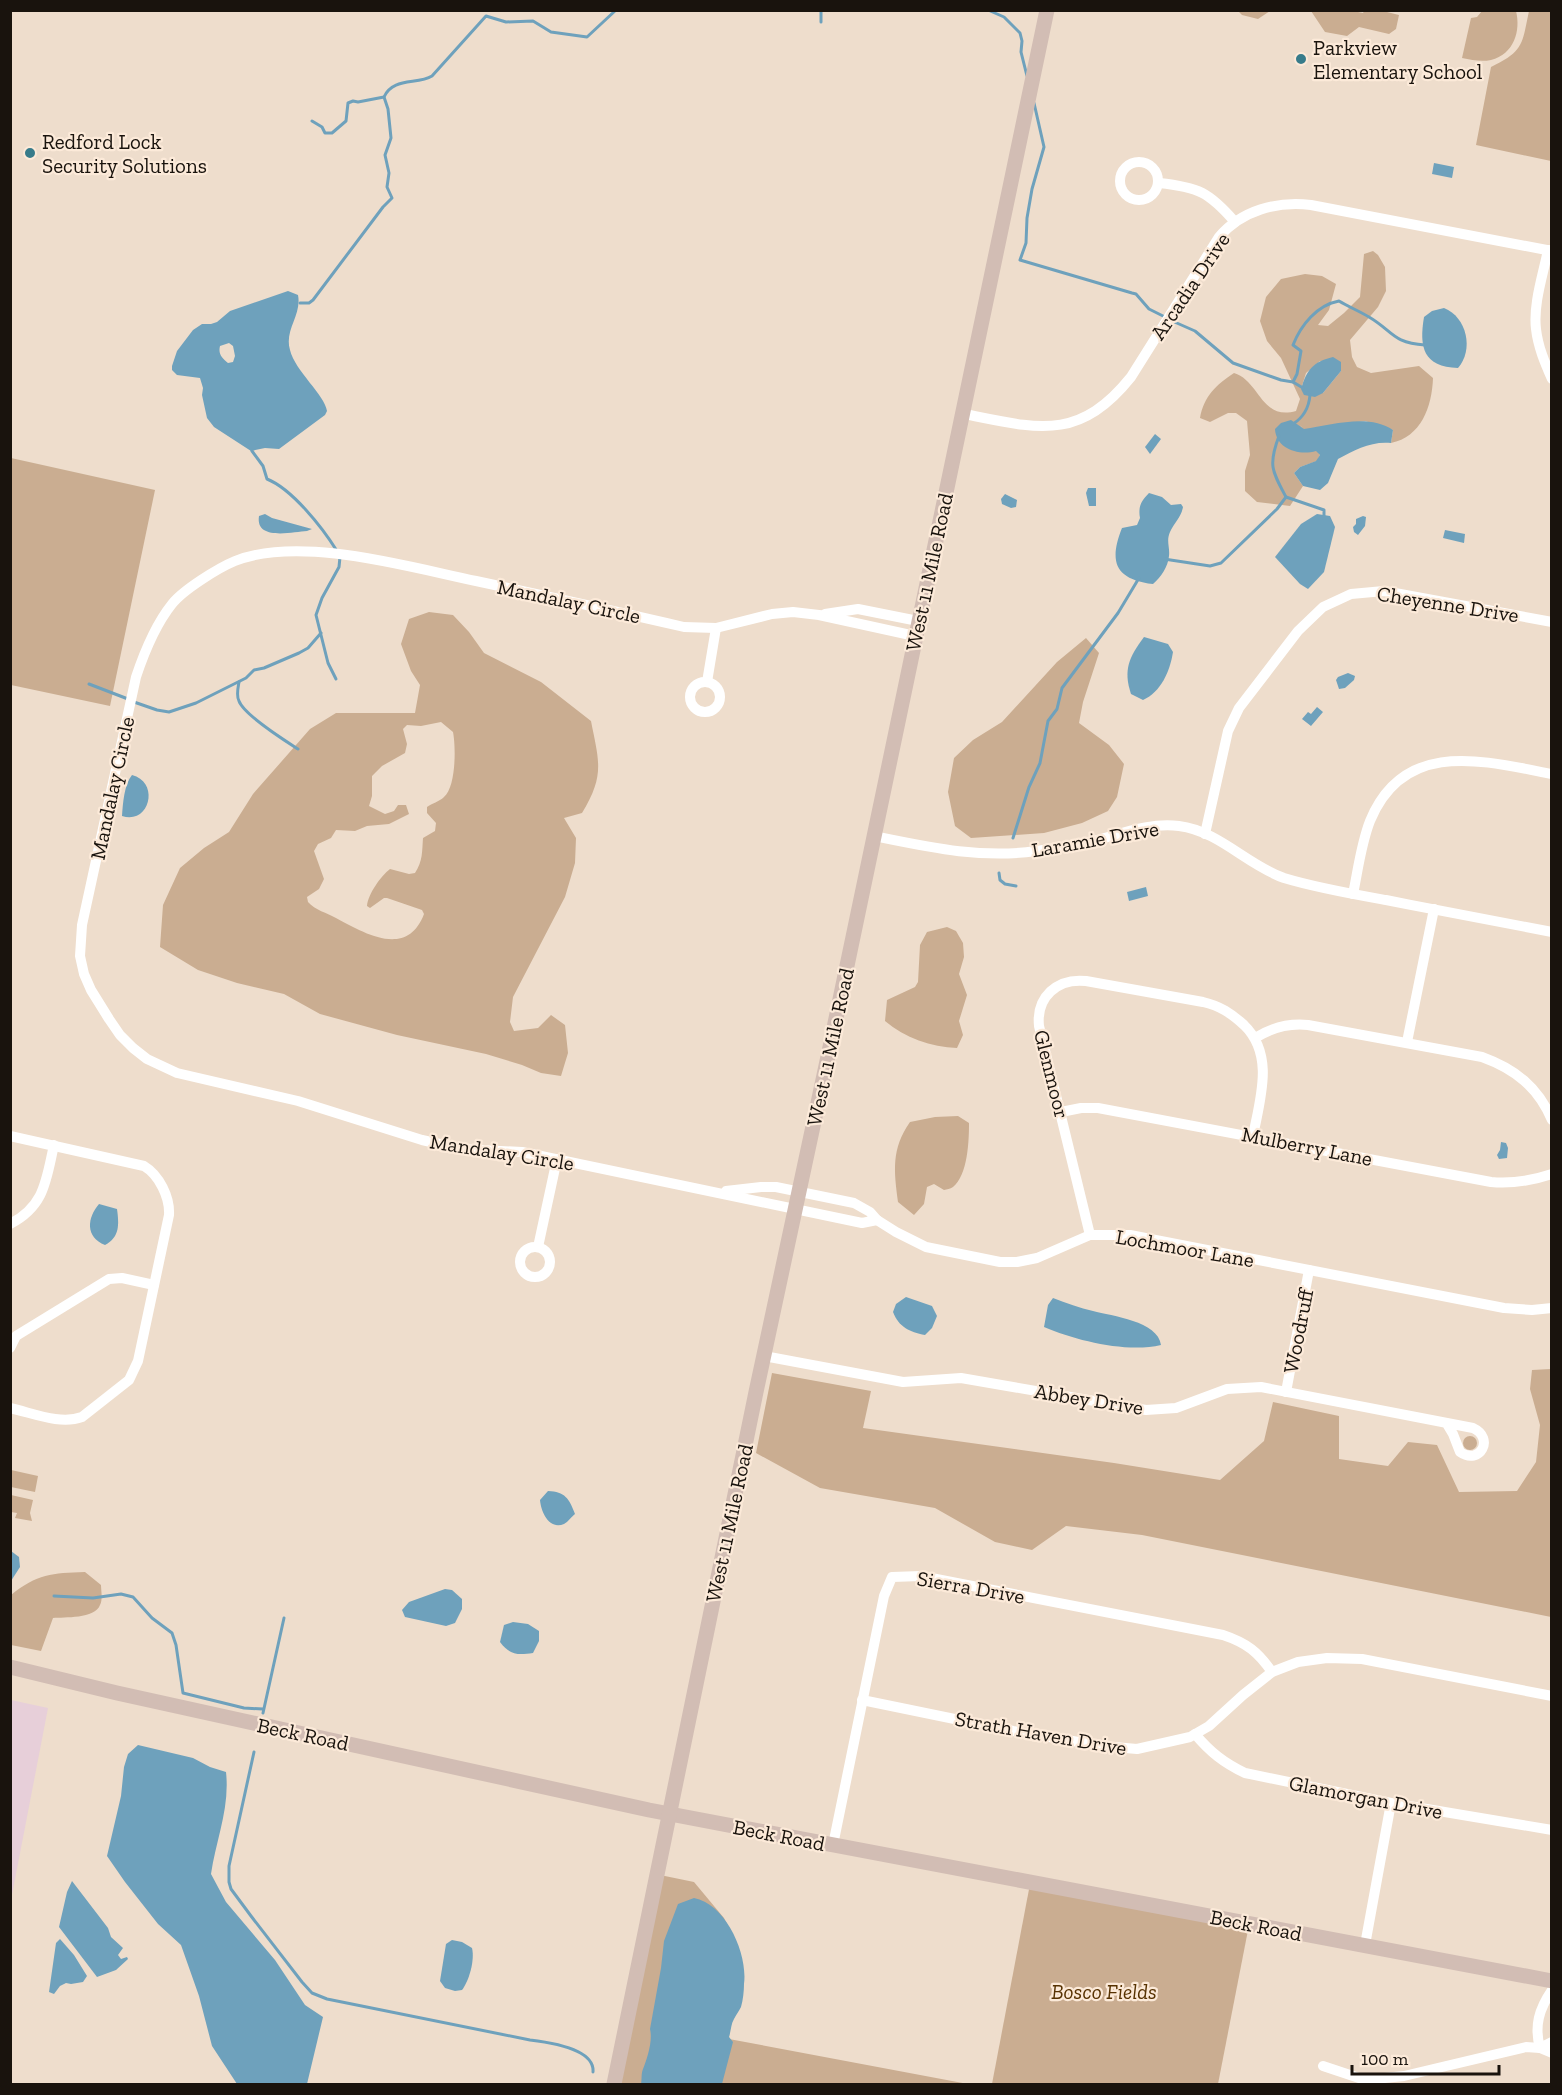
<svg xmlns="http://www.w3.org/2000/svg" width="1562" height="2095" font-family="'Zilla Slab',serif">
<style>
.medical{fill:#e7cfd9}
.green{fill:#caad91;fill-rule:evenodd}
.water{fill:#6ea1bc;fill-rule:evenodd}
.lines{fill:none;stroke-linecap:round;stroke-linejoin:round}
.stream{stroke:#6ea1bc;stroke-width:3}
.street{stroke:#fff;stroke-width:10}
.secondary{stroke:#d2bdb4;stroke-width:15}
.poi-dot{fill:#377b8a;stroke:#fcead9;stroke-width:2}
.labels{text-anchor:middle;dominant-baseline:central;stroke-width:4.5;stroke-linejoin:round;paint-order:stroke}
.poi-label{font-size:21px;fill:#19130d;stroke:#fcead9;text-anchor:start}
.street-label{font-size:21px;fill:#19130d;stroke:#fcead9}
.park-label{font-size:21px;font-style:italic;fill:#573202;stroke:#fcead9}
</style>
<rect width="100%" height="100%" fill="#edc"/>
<path class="medical" d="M11,1700L48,1708L11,1900L10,1700Z"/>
<g class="green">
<path d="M1379,10L1399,15L1396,29L1389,34L1359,27L1347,36L1325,32L1311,11H1353L1363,13L1364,11Z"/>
<path d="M1238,11H1270L1258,19L1242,15Z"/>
<path d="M1482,11H1516C1521,31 1514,54 1491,60C1481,62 1472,60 1462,58L1471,18L1477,17Z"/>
<path d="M1529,11H1551V161L1476,145L1491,67C1524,51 1522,44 1529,11Z"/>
<path d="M1373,251L1378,255L1385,267L1386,291L1378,307L1350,340L1352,357L1357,367L1371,373L1419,366L1433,378C1432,407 1421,437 1391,443L1393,430L1365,421L1304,430L1300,425L1320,455L1317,461L1300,467L1294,473L1303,486L1290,506L1257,502L1245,491V471L1250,455L1247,421L1236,413H1228L1210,422L1200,418C1204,396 1216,385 1234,373C1260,381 1261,421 1296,411L1300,399L1281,358L1267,341L1260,321L1266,297L1281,279L1305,274L1322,276L1336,284L1329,310L1318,325L1328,326L1344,313L1360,297L1364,254ZM1320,361L1341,371L1323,393L1301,389L1306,373Z"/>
<path d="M11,458L155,490L110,706L11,685Z"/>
<path d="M429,612L453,615L469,632L484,653L541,682L591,721C599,762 605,775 582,813L564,818L576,838L575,863L565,897L513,997L510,1022L514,1031L538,1028L551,1015L565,1025L568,1053L561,1076L541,1073L522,1065L486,1054L397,1035L320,1014L284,994L237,983L198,970L160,947L163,905L180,868L204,848L229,832L253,794L310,729L336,713H415L420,685L411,671L401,644L409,619ZM441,722L453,732C456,747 456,787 444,797C439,802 432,803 427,807V813L436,823L435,831L423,838C422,851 423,861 415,873L409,874L390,869C381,876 368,894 367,906L370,908L384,898H387L422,910L424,914C407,959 364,933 336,918C327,913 315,910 308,902L307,897L319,889L324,879L314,851L318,844L331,838L336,830L355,831L367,826L389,824L409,814L406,805H398L394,811L385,814L369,806L372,796V776L382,766L405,753L407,744L403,729L407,725L421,726Z"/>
<path d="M1086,638L1099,653L1083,702L1079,723L1109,745L1124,764L1117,797L1108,811L1082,823L1044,833L971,838L955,826L948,792L954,758L973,740L1002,722L1057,662Z"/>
<path d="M947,927L956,931L963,943L964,957L959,974L967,995L959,1021L963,1035L957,1048C931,1047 905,1038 885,1021L887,1000L915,987L918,982L920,945L927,932Z"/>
<path d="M958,1116L969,1123C969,1140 968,1175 953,1187C950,1189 947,1189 944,1190L934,1184L927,1187L924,1204L914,1215L898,1202C894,1171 891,1149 910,1122L935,1117Z"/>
<path d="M1551,1369V1617L1142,1535L1066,1526L1032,1550L995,1542L935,1508L820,1488L756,1453L772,1373L871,1391L863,1428L1114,1463L1220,1480L1264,1441L1273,1402L1339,1416V1459L1388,1466L1408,1442L1437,1445L1459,1492L1517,1491L1536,1462L1540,1425L1530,1389L1532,1370Z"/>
<circle cx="1470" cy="1443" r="7"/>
<path d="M11,1470L38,1476L35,1492L11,1487Z"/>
<path d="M11,1495L33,1500L30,1513L32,1521L15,1518L17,1513L11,1512Z"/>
<path d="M85,1572L101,1585C101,1590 103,1600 100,1605C95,1619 64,1617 53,1618L41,1651L11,1645V1595C37,1574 52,1573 85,1572Z"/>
<path d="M660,1875L694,1882L724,1918L734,1938L729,2039L968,2084H618Z"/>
<path d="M1030,1884L1249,1925L1218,2084H992Z"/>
</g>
<g class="water">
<path d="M1434,163L1454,167L1452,178L1432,174Z"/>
<path d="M288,291L298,295C302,315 284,330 290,350C295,371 325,395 327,411L325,415L279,449L265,448L251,451L214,427L207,418L202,395L203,388L200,378L177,375L172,370V366L177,351L193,330L202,324H211L217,322L230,311ZM229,343L233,346L235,356L233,362L228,363C222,358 218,354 220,346Z"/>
<path d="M1444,308C1467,317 1474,350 1458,368C1423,367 1419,347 1424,317L1432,311Z"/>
<path d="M1333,357L1341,362V371L1323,393L1315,397L1304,395L1301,389C1307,369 1313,362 1333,357Z"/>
<path d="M1291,420L1304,429C1331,425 1369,413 1393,430L1391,443C1371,441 1355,450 1338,459L1328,483L1320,490L1303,486L1294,473L1300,467L1316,461L1320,455L1316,451C1299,456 1276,449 1275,429L1281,423Z"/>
<path d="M1155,434L1161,439L1150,454L1145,447Z"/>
<path d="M1088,488H1096V506H1089L1086,493Z"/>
<path d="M1149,493L1162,497L1171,505L1181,504L1183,507C1181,518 1174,523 1170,532C1166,541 1170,547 1169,556C1168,567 1161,577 1153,584C1114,579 1109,561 1122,528L1137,525L1140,518C1138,507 1141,501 1149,493Z"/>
<path d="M1005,494L1017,500L1016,507L1011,508L1002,504L1001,499Z"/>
<path d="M265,514L272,518L312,529L307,531C292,532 255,541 259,516Z"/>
<path d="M1317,514L1330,516L1335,527L1324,572L1308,589L1300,584L1275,557L1301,524Z"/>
<path d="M1363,516L1366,517L1365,526L1358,535L1354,532L1353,527L1356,524V519Z"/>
<path d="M1445,530L1465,534L1464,543L1443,538Z"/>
<path d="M1144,637L1168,644L1173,652C1170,671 1161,692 1143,700L1131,694C1123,670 1129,657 1144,637Z"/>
<path d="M1348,673L1355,676L1354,680L1345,688L1339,689L1336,680L1338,677Z"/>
<path d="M1317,707L1323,712L1311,726L1302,719L1308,712L1311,714Z"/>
<path d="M132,775C160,782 150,825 122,816C123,803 124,785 132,775Z"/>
<path d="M1146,887L1148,896L1129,901L1127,892Z"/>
<path d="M1501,1142L1506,1143L1508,1148L1507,1158L1499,1159L1497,1155L1500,1150Z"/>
<path d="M99,1204L117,1209C119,1224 120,1237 105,1245C85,1237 87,1218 99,1204Z"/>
<path d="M906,1297L932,1306L937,1316L932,1328L925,1335C909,1332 899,1327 893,1312L896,1304Z"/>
<path d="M1053,1298C1066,1303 1080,1308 1093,1311C1112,1316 1158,1321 1161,1345C1127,1353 1077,1341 1044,1327L1048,1305Z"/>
<path d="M548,1491C565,1492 569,1498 575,1514C572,1516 568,1522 564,1524C549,1530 541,1512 540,1500Z"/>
<path d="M11,1551L19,1557L20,1567L11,1581Z"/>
<path d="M445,1589L452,1590L462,1599V1609L455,1623L446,1626L405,1617L402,1610L409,1602Z"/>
<path d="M513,1622L528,1624L539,1631V1641L533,1653C517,1655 510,1655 500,1642L504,1625Z"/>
<path d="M138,1745L193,1758L210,1767L226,1772C230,1808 216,1840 211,1874L226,1902L275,1960L305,2005L323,2017L307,2084H237L212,2046L199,1996L181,1945L158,1924L125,1882L107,1856L121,1796L124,1767L128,1754Z"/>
<path d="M72,1881L108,1928L111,1937L123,1948L118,1955L121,1959L127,1957L128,1959L116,1970L97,1977L59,1927L67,1892Z"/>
<path d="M694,1898C726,1904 748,1954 744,1984C744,1991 743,2000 741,2007C739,2011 736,2015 734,2019C731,2024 731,2031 729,2037L733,2042L722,2084H641C642,2080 641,2073 643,2069C647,2059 653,2041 650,2029L661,1968L664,1941L678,1904Z"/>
<path d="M60,1939L74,1955L87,1976L83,1982L71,1984L66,1983L60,1986L54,1994L49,1992L56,1943Z"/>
<path d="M452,1940L462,1942L472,1948C475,1960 469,1981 462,1990L455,1991L445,1988L440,1981L446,1944Z"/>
</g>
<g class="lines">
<g class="stream">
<path d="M821,10V22"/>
<path d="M988,10L1004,17L1020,33L1022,41L1021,52L1027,76"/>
<path d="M1034,103L1044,147L1032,189L1027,218L1026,243L1020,260L1132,293L1136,294L1149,309L1165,317"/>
<path d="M312,121L322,127L325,133H332L346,121L348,103L353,101L358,102L384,97C393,77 417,85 432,76L486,16L506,22L533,21L551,32L587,37L616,10"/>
<path d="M300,303H309L313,300L383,207L392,198L387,187L389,173L385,155L391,138L388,109L384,97"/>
<path d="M1170,320L1195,331L1233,363L1281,380L1293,382L1303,388"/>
<path d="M1293,382L1297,374L1301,351L1293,345C1301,325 1317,305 1339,301C1349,307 1359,311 1369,317C1393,331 1392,343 1425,345"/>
<path d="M1293,424C1304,417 1309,407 1310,395L1308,393"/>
<path d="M1279,436C1268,465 1272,471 1286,497L1324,510V518"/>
<path d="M252,451L263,466L267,479C292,489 322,527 337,551"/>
<path d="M1164,559L1210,566L1221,563L1277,509L1286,497"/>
<path d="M336,679L328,663L316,615L322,598L339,567L340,557"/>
<path d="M239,682C238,688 236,696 239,701C244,715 284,740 298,749"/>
<path d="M89,684L128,699"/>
<path d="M134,702L157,710L169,712L196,703L246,678L254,670L264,668L299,653L308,648L321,633"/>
<path d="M1013,838L1029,787L1040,763L1048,721L1057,709L1062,688L1118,613L1139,578"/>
<path d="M999,873L1000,880L1005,884L1016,886"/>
<path d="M54,1596L93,1598L121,1594L133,1597L152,1618L172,1633L176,1645L183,1693L244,1708L263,1709"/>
<path d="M263,1713L284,1618"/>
<path d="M254,1752L229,1866V1882L231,1889L251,1916L302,1982L312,1993L327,1999L530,2040C547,2042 595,2048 593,2072"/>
</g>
<g class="street">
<circle cx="1139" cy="181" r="19"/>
<path d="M1159,183C1198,187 1209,192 1235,222"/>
<path d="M1548,250C1543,275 1533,304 1536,329C1538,347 1545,363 1552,379"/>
<path d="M964,414C1036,428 1078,443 1131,377L1219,237C1242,210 1277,201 1311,205L1552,251"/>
<path d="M825,614L858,609L918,621"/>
<circle cx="705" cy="697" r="15"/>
<path d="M707,682L716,628"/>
<path d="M1205,834L1228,731L1239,708L1298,631L1323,607L1351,594L1384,591L1552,622"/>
<path d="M874,836C928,847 981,859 1036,851C1052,849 1069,846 1085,843C1117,836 1146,822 1179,826C1219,831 1247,865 1284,878C1317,888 1352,894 1386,900C1441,911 1496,921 1552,932"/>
<path d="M1353,894C1358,870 1361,844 1370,821C1404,738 1484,761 1552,774"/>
<path d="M1255,1038C1271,1028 1289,1023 1308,1025L1482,1057C1515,1069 1538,1087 1552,1120"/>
<path d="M1407,1042L1434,909"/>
<path d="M1061,1112L1081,1108H1098L1491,1182C1513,1184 1531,1181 1552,1174"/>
<path d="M10,1136L144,1166C159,1175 170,1197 169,1215L138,1361L129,1380L82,1417C60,1425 33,1413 10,1408"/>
<path d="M726,1191L761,1187H776L854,1203L870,1212L877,1220L896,1232L926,1247L1000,1262H1017L1037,1258L1090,1235H1130L1504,1308L1532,1310L1552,1308"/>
<path d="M877,1220L862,1223L522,1152L462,1149L422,1140L298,1101L177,1073L147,1059L133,1048L120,1035L109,1019L91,990L84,974L80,956L82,925L136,677C144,653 156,624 172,604C183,590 218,568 235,561C300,535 409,567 476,581C546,596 615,611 684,627L716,628L772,614L793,612L819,615L915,636"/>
<path d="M10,1224C45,1206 46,1180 54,1145"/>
<path d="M1090,1235L1039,1026C1036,997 1057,978 1086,981L1203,1002C1220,1006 1231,1013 1244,1025C1275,1055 1260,1099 1253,1136"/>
<circle cx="535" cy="1262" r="15"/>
<path d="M538,1247L557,1159"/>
<path d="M10,1348L16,1336L109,1279L122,1278L154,1285"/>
<path d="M764,1356L903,1382L961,1378L1146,1410L1176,1408L1227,1389L1261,1387L1473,1428C1495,1438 1480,1466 1460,1452L1453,1434L1447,1424"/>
<path d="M1286,1392L1309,1270"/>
<path d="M862,1700L1013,1731L1103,1746L1137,1749L1190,1737L1209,1726L1243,1695L1272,1672L1298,1662L1327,1658L1362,1659L1552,1696"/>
<path d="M1195,1734C1210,1752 1224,1763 1245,1773L1391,1803L1552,1830"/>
<path d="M833,1845L884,1596L892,1577L921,1576L1223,1635C1247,1643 1258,1652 1272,1672"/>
<path d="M1365,1945L1391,1803"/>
<path d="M1552,1990C1539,2009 1534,2026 1540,2048L1552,2042"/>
<path d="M1323,2066L1365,2080L1404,2076L1526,2047L1540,2048L1552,2053"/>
</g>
<g class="secondary">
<path d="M10,1667L117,1693L649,1810L1552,1981"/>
<path d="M614,2084L756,1392L830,1047L1047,10"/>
</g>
</g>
<g class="poi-dot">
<circle cx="1301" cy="59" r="6"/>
<circle cx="30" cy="153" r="6"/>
</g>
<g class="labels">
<g class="poi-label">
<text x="1313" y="47">Parkview<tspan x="1313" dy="24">Elementary School</tspan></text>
<text x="42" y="141">Redford Lock<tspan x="42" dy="24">Security Solutions</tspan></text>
</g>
<g class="street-label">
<text transform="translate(1190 286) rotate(-56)">Arcadia Drive</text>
<text transform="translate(929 572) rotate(-78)">West 11 Mile Road</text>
<text transform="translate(569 601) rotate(12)">Mandalay Circle</text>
<text transform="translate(1448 604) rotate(9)">Cheyenne Drive</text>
<text transform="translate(112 788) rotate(-78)">Mandalay Circle</text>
<text transform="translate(1095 839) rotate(-10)">Laramie Drive</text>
<text transform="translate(830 1047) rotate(-78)">West 11 Mile Road</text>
<text transform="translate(1052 1074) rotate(76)">Glenmoor</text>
<text transform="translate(1307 1146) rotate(11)">Mulberry Lane</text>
<text transform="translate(502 1152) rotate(9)">Mandalay Circle</text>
<text transform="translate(1185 1248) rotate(10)">Lochmoor Lane</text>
<text transform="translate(1298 1331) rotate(-79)">Woodruff</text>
<text transform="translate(1089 1399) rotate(9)">Abbey Drive</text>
<text transform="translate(729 1523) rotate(-78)">West 11 Mile Road</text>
<text transform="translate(971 1587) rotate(10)">Sierra Drive</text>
<text transform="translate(1041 1733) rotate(10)">Strath Haven Drive</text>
<text transform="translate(303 1734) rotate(12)">Beck Road</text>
<text transform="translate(1366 1797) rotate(11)">Glamorgan Drive</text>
<text transform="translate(779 1835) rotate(11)">Beck Road</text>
<text transform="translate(1256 1925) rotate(11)">Beck Road</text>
</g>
<g class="park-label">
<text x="1104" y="1991">Bosco Fields</text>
</g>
</g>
<rect width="1562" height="2095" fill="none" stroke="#19130d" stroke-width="24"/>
<path d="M1352 2065v9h147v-9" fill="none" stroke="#19130d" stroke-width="3"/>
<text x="1361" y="2065" font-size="18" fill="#19130d" stroke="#fcead9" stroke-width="4.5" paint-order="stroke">100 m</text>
</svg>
